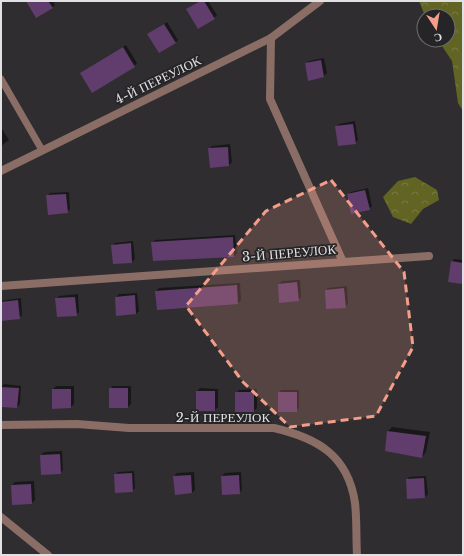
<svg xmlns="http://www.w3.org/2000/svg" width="464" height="556" font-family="'Libre Baskerville',serif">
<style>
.forest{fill:url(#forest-crowns)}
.shadow{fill:#0007}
.building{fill:#603d6c}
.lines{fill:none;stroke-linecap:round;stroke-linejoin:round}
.lane{stroke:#8a6d65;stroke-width:7}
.street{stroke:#8a6d65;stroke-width:8}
.marked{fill:#f49e8a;fill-opacity:0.2;stroke:#f49e8a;stroke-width:3;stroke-dasharray:8 5;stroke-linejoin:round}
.labels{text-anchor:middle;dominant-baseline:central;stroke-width:3.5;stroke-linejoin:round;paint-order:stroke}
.street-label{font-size:13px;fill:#e1e0e2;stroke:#252426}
</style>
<defs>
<pattern id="forest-crowns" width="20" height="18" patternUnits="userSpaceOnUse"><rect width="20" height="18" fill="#616422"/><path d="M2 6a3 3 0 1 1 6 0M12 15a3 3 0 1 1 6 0" fill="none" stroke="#777a42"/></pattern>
</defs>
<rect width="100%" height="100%" fill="#2f2d30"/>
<g class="forest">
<path d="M419,1H463V111L458,103L452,61L438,40H448V16H425Z"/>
<path d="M415,177L437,190L439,200L423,209L411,224L393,217L383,197L398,181Z"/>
</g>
<g class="shadow">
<path d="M27,1H53L55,5L52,8Z"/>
<path d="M199,1H208L217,15L214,18L187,9Z"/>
<path d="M167,22L178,40L175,43L149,34Z"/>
<path d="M126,45L137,63L134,66L81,73Z"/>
<path d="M324,58L327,73L324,76L309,79L306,64L309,61Z"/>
<path d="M355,121L358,140L355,143L336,127L339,124Z"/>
<path d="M1,127L9,140L1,146Z"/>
<path d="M230,144L232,162L229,165L211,167L209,149L212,146Z"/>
<path d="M368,188L372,206L369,209L348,195L351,192Z"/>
<path d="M69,192L70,209L67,212L47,196L50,193Z"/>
<path d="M235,235L237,253L234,256L152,243L155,240Z"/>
<path d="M133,241L135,259L132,262L112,246L115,243Z"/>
<path d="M454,259L463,260V283L452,262Z"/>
<path d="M300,280L301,297L298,300L279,284L282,281Z"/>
<path d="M240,283L241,300L238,303L158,309L156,291L159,288Z"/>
<path d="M347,286L348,304L345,307L326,290L328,288Z"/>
<path d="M137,293L139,311L136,314L116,297L119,294Z"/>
<path d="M78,294L79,312L76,315L56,299L59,296Z"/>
<path d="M21,298L22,315L19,318L1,320V301Z"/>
<path d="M4,384L21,386L20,404L17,407L1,406V387Z"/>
<path d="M56,386H74V404L71,407L53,408V389Z"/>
<path d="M113,386H131V404L128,407H110V389Z"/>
<path d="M200,388L218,389V407L215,410L197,391Z"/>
<path d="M257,389V408L254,411L236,393L239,390Z"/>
<path d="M281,390H299V408L296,411L279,393Z"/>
<path d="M392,427L430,432L426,452L422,457L388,431Z"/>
<path d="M62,451L63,470L60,473L41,455L44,452Z"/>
<path d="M134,471L135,488L132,491L115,475L118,472Z"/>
<path d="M194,472L195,490L192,493L174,476L177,473Z"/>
<path d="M241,472L242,490L239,493L222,476L225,473Z"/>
<path d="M426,476L428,494L425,497L407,480L409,477Z"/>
<path d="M34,481L35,500L32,503L12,485L15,482Z"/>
</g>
<g class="building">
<path d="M26,1H48L53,8L36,18Z"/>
<path d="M200,1H204L215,19L198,29L186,9Z"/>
<path d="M164,24L176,43L159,53L147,34Z"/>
<path d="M123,47L135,67L92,93L80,73Z"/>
<path d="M321,60L324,77L308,81L305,63Z"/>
<path d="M353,124L356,144L338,146L335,126Z"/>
<path d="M228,147L229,166L210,168L208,148Z"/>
<path d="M365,190L370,210L351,214L347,194Z"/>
<path d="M66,194L68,213L48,215L46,195Z"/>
<path d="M233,237L234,257L153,261L151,242Z"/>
<path d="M131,243L132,263L113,264L111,245Z"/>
<path d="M451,261L463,263V284L448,282Z"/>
<path d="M297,282L299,301L279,303L278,284Z"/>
<path d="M237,285L238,304L157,310L155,291Z"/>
<path d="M344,288L346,308L326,309L325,290Z"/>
<path d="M135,295L136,314L116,316L115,297Z"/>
<path d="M75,297L77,316L57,317L55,298Z"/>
<path d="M18,300L20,319L1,321V302Z"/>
<path d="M1,387L19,388L17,408L1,407Z"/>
<rect x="109" y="388" width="19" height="20"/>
<path d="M52,389H71V408L52,409Z"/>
<rect x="196" y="391" width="19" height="20"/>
<rect x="235" y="392" width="19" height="20"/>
<rect x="278" y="392" width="19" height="20"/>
<path d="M387,431L426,436L422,458L385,451Z"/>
<path d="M60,454L61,474L41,475L40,455Z"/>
<path d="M132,473L133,492L115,493L114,474Z"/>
<path d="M191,475L192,493L175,495L173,476Z"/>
<path d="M239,475L240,494L222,495L221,476Z"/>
<path d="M424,478L425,498L407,499L406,479Z"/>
<path d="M31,484L32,504L12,505L11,485Z"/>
</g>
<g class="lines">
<path class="lane" d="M1,79L42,150"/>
<g class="street">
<path d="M1,171L271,38L320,1"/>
<path d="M343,262L429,256"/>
<path d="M1,286L343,262L270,99L271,38"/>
<path d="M1,425L77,424L129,428H274C317,438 348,455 355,503C357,520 356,538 357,555"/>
<path d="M1,517L48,555"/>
</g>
</g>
<path class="marked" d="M331,180L404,272L413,347L376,416L290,427L243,382L186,306L266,211Z"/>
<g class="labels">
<g class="street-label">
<text transform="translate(158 80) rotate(-26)">4-Й ПЕРЕУЛОК</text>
<text transform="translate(289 253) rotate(-5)">3-Й ПЕРЕУЛОК</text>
<text x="223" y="417">2-Й ПЕРЕУЛОК</text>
</g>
</g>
<rect width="464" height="556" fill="none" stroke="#e1e0e2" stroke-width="4"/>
<g transform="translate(436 28) rotate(168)"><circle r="19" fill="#252426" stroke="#706f71"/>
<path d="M0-3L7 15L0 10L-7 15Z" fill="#f49e8a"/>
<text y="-6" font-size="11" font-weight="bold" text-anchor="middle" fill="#e1e0e2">С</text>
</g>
</svg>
